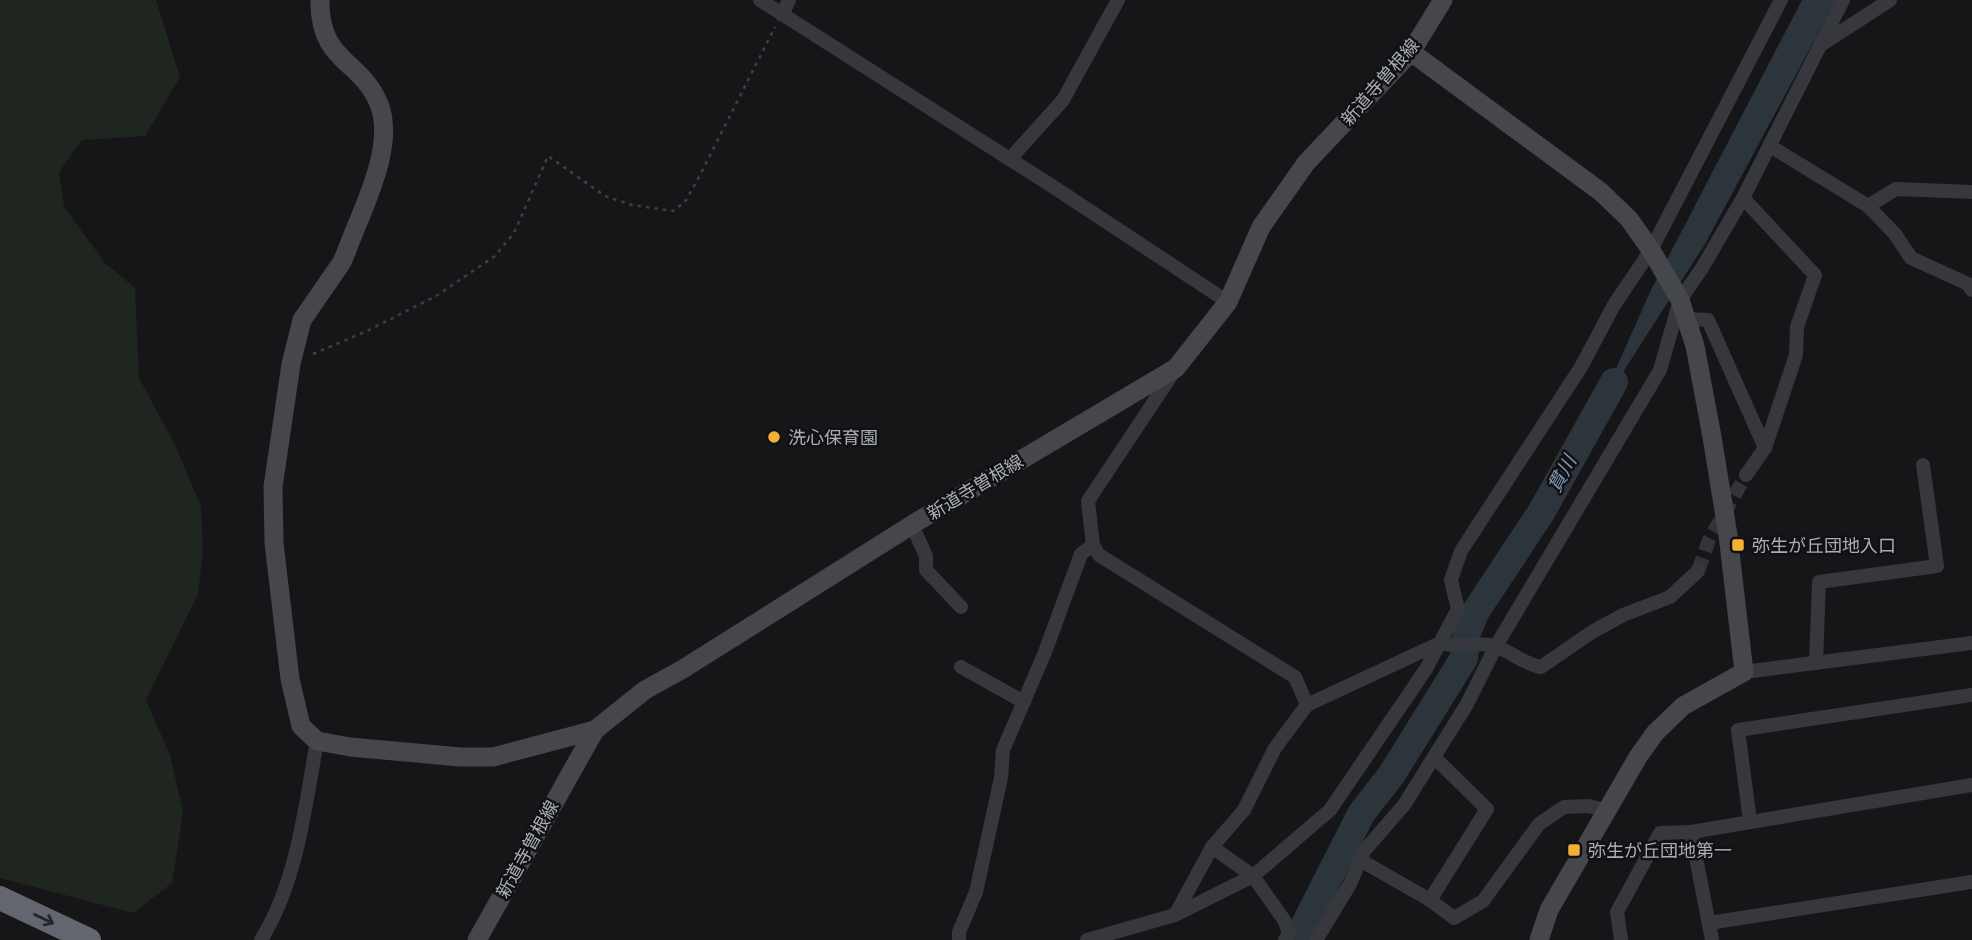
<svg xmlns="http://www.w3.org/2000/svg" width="1972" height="940" font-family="Roboto,'Noto Sans JP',sans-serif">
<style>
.green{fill:#1e261f}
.water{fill:#2c353c}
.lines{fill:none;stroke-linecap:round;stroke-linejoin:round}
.river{stroke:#2c353c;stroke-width:28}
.street-tunnel{stroke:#333438;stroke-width:14;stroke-dasharray:14 7;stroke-linecap:butt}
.path{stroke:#3d3f44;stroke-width:2.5;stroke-dasharray:3.5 5;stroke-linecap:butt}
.street{stroke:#37383d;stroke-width:14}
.secondary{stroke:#45474d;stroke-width:19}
.highway{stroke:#63666e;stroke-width:24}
.oneway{stroke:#26262a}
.poi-dot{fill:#f2b134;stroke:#111113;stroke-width:2.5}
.labels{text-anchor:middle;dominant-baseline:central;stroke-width:5;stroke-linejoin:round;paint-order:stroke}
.street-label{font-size:18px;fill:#a8adb8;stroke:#111113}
.poi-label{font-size:18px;fill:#a8adb8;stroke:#111113;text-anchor:start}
.water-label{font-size:19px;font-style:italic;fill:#7f9bb3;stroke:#111113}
</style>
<rect width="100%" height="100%" fill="#161618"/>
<path class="green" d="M0,0H156L180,77L145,136L82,140L59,172L64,207L105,263L135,288L139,378L175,445L201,506L203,549L198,594L146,700L170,755L183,812L172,883L133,913L0,878Z"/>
<path class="water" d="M1802,0H1836L1705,244L1595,416L1650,292Z"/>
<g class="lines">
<path class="river" d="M1297,940L1361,814L1392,774L1464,658L1467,632L1476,611L1542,511L1614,382"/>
<path class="street-tunnel" d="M1698,571L1709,540L1746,475"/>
<path class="path" d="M313,354L367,331L436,296L495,256L514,233L548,156L605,196L632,205L673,211L685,202L699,177L775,27"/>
<g class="street">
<path d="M760,0L1052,186L1228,302"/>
<path d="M782,15L789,0"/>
<path d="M1822,44L1890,0"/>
<path d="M1770,146L1868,206L1896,189L1972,192"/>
<path d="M1010,159L1063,100L1118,0"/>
<path d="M1743,198L1815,275L1797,327L1796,355L1765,448L1746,475"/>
<path d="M1868,206L1895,234L1911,258L1968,284L1972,290"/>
<path d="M1686,319L1708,320L1765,448"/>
<path d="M1173,373L1088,501L1093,545L1099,555L1295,677L1307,705"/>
<path d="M912,525L926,556V570L961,607"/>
<path d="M1816,663L1819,582L1937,566L1923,465"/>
<path d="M961,667L1024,702"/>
<path d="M1744,672L1972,643"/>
<path d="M1750,821L1738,730L1972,695"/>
<path d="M1691,832L1712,940"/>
<path d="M1212,847L1253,876L1284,920L1289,932L1285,940"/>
<path d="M1360,860L1430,900L1454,918L1483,901L1539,824L1564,807L1589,806L1607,811"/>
<path d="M1430,900L1487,809L1434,757"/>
<path d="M1175,915L1253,876L1330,810L1426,669L1458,609L1451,580L1461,551L1581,367L1614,305L1651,250L1781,0"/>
<path d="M1709,923L1972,882"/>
<path d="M261,940C297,882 305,808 317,741"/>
<path d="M959,940V932L976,892L1001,778L1003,750L1045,652L1081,554L1093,545"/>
<path d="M1087,940L1175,915L1212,847L1244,810L1275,748L1307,705L1440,643C1458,648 1478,641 1495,646C1512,652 1523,664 1541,667L1592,632L1623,615L1670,597L1698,571"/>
<path d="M1316,940L1350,884L1364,851L1404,805L1467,704L1496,646L1660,370L1680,300L1702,268L1743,198L1843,0"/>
<path d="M1621,940L1617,912L1660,833L1691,832L1972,785"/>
</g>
<g class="secondary">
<path d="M320,0C319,63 361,59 379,104C396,147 362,209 347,250L342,262L302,320L291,364L273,487L274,543L290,679L301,726L317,741L350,747L460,757H493L595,730"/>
<path d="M1411,52L1601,192L1629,219L1651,250L1680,300L1695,346L1712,437L1728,535L1744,672L1683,706L1655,733L1638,757L1549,910L1539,940"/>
<path d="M477,940L595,730L645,690L683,669L918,521L1176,368L1228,302L1261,227L1306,163L1411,52L1443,0"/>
</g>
<path class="highway" d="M0,898L89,940"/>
</g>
<defs><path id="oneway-shaft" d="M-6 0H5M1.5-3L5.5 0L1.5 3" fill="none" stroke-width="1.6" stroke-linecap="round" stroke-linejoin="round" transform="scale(1.75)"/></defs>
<use class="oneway" href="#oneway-shaft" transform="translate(44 919) rotate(26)"/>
<g class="poi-dot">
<circle cx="774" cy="437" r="7"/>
<rect x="1731" y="538" width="14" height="14" rx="3.5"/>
<rect x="1567" y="843" width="14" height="14" rx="3.5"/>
</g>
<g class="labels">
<g class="street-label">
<text transform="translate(1380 82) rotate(-49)">新道寺曽根線</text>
<text transform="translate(975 487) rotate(-31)">新道寺曽根線</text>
<text transform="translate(527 849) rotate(-61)">新道寺曽根線</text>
</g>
<g class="poi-label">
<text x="788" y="437">洗心保育園</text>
<text x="1752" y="545">弥生が丘団地入口</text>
<text x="1588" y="850">弥生が丘団地第一</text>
</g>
<g class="water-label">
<text transform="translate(1562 474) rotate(-62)">貫川</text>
</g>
</g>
</svg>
